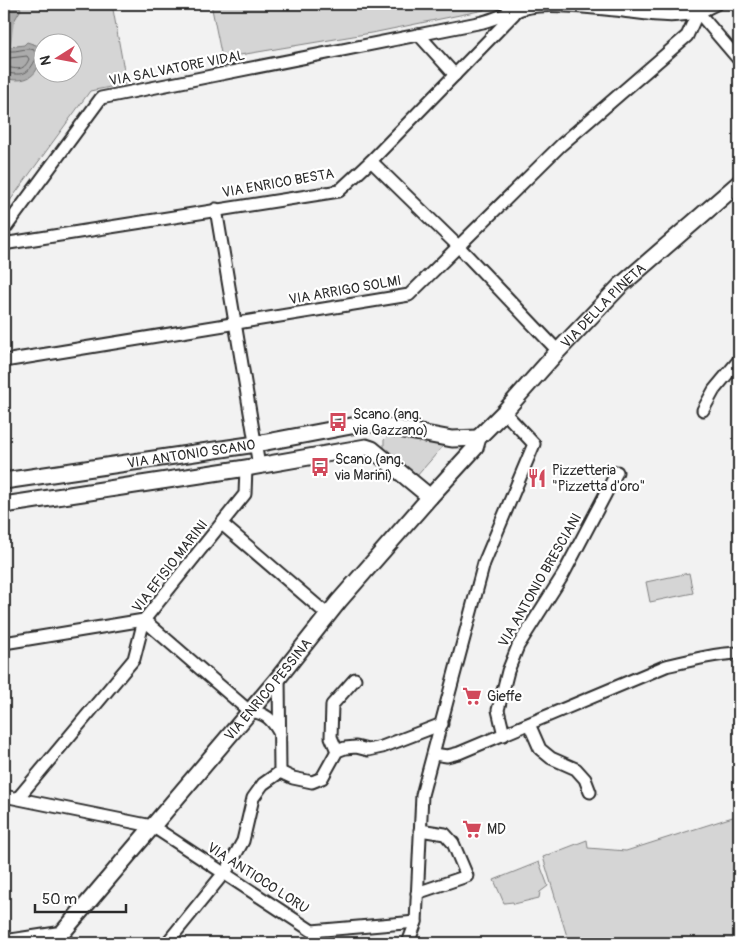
<svg xmlns="http://www.w3.org/2000/svg" width="743" height="947" font-family="Pangolin,sans-serif">
<style>
.green{fill:#d5d5d5;stroke:#808080;fill-rule:evenodd}
.water{fill:#ababab;stroke:#787878}
.lines{fill:none;stroke-linecap:round;stroke-linejoin:round}
.shore{stroke:#5e5e5e;stroke-width:1}
.canal{stroke:#ababab;stroke-width:12}
.street-casing{stroke:#2b2b2b;stroke-width:15}
.secondary-casing{stroke:#2b2b2b;stroke-width:19}
.street{stroke:#fff;stroke-width:11}
.secondary{stroke:#fff;stroke-width:15}
.labels{text-anchor:middle;dominant-baseline:central;stroke-width:4.5;stroke-linejoin:round;paint-order:stroke}
.street-label{font-size:14px;fill:#2b2b2b;stroke:#fff}
.poi-label{font-size:14px;fill:#2b2b2b;stroke:#fff;text-anchor:start}
</style>
<rect width="100%" height="100%" fill="#f2f2f2"/>
<filter id="ink" filterUnits="userSpaceOnUse"><feTurbulence type="fractalNoise" baseFrequency=".02" numOctaves="2"/><feDisplacementMap in="SourceGraphic" scale="10" xChannelSelector="R" yChannelSelector="G"/><feConvolveMatrix kernelMatrix="1 2 1 2 8 2 1 2 1" color-interpolation-filters="sRGB"/></filter>
<g filter="url(#ink)">
<g class="green">
<path d="M4,4H112L124,70L125,84L90,91L4,209ZM42,42H72V72H42Z"/>
<path d="M211,4H484V10L377,32L222,58Z"/>
<path d="M389,435H393L444,445L416,477L384,449V440Z"/>
<path d="M689,573L693,593L650,602L646,582Z"/>
<path d="M739,815V943H569L543,857L587,840L588,848L626,851Z"/>
<path d="M539,862L548,886L540,892L539,898L514,904L513,902L504,903L494,880Z"/>
</g>
<g class="water">
<path d="M4,4H18L21,9L13,23L4,19Z"/>
<path d="M27,42L39,46C43,73 30,85 4,78V43L9,47L24,45Z"/>
</g>
<g class="lines">
<g class="shore">
<path d="M4,49C14,55 25,46 34,50L37,57C27,76 25,75 4,73"/>
<path d="M4,57L10,58L27,56L29,59C23,73 16,68 4,67"/>
</g>
<path class="canal" d="M5,44L8,21"/>
<g class="street-casing">
<g id="street">
<path d="M506,4L517,11"/>
<path d="M698,12L739,60"/>
<path d="M419,35L455,75"/>
<path d="M371,161L458,246L558,351"/>
<path d="M216,209L259,466"/>
<path d="M4,230L101,98L483,22C501,17 519,7 538,6C563,4 590,8 615,10C650,14 683,23 716,4"/>
<path d="M4,240L9,243L339,191L371,161L514,14"/>
<path d="M4,361L409,295L561,145L687,36L698,12"/>
<path d="M703,410L714,390L739,360"/>
<path d="M222,524L328,615"/>
<path d="M144,620L249,711C266,713 272,719 280,734"/>
<path d="M4,643L144,620"/>
<path d="M279,677L280,772"/>
<path d="M529,724L540,749L551,758L576,769L585,779L590,792"/>
<path d="M504,735L498,710L508,671L518,646L563,575L617,472"/>
<path d="M337,751L331,737L332,705L355,679"/>
<path d="M434,754L447,756L459,753L666,666C691,660 714,654 739,653"/>
<path d="M280,772L293,778L312,782L322,778L337,751L345,748L356,747L368,750L382,747L442,724"/>
<path d="M4,796L152,826L312,931L416,922"/>
<path d="M18,798L134,659L144,620L245,494L246,468"/>
<path d="M417,893L467,876L453,843L445,834L420,830"/>
<path d="M4,941L63,932"/>
<path d="M167,943L228,868L243,841L253,798L263,784L280,772"/>
<path d="M408,943L416,922L422,795L484,563L534,444L504,412"/>
</g>
</g>
<g class="secondary-casing">
<g id="secondary">
<path id="s1" d="M4,481L256,444L367,423L452,439L478,438"/>
<path d="M4,505L246,468L366,447L372,449L430,497"/>
<path id="s2" d="M57,943L63,932L279,677L339,601L430,497L475,448L478,438L504,412L558,351L620,286L739,183"/>
</g>
</g>
<use href="#street" class="street"/>
<use href="#secondary" class="secondary"/>
</g>
</g>
<defs>
<g id="bus-bare" transform="scale(1.5)"><path d="M-5-6H5V4H4V6H2V4H-2V6H-4V4H-5ZM-3.5-4V0h7V-4ZM-3.5 1.2v1.5H-2V1.2ZM2 1.2v1.5H3.5V1.2Z" fill="#d1495b" stroke="#fff" stroke-width="2.5" paint-order="stroke"/></g>
<g id="restaurant-bare" transform="scale(1.5)"><path d="M-5-6h1v4h1v-4h1v4h1v-4h1v5L-1.5 .5V6h-2V.5L-5-1ZM5-6V6H3V1.5H1.5Q1.5-4 5-6Z" fill="#d1495b" stroke="#fff" stroke-width="2.5" paint-order="stroke"/></g>
<g id="supermarket-bare" transform="scale(1.5)"><path d="M-6-5.5h2.5l.6 2H6L4.5 2H-2.5L-4.4-4H-6ZM-1.5 3.2a1.3 1.3 0 1 0 .1 0ZM3 3.2a1.3 1.3 0 1 0 .1 0Z" fill="#d1495b" stroke="#fff" stroke-width="2.5" paint-order="stroke"/></g>
</defs>
<g fill-rule="evenodd">
<use href="#bus-bare" x="338" y="422"/>
<use href="#bus-bare" x="320" y="467"/>
<use href="#restaurant-bare" x="537" y="478"/>
<use href="#supermarket-bare" x="472" y="696"/>
<use href="#supermarket-bare" x="472" y="829"/>
</g>
<g class="labels">
<g class="street-label">
<text transform="translate(177 68) rotate(-11)">VIA SALVATORE VIDAL</text>
<text transform="translate(278 183) rotate(-10)">VIA ENRICO BESTA</text>
<text transform="translate(345 290) rotate(-10)">VIA ARRIGO SOLMI</text>
<text stroke="none"><textPath href="#s2" startOffset="841">VIA DELLA PINETA</textPath></text>
<text stroke="none"><textPath href="#s1" startOffset="189">VIA ANTONIO SCANO</textPath></text>
<text transform="translate(170 566) rotate(-52)">VIA EFISIO MARINI</text>
<text transform="translate(540 580) rotate(-60)">VIA ANTONIO BRESCIANI</text>
<text stroke="none"><textPath href="#s2" startOffset="330">VIA ENRICO PESSINA</textPath></text>
<text transform="translate(258 878) rotate(33)">VIA ANTIOCO LORU</text>
</g>
<g class="poi-label">
<text x="353" y="414">Scano (ang.<tspan x="353" dy="16">via Gazzano)</tspan></text>
<text x="335" y="459">Scano (ang.<tspan x="335" dy="16">via Marini)</tspan></text>
<text x="552" y="470">Pizzetteria<tspan x="552" dy="16">"Pizzetta d'oro"</tspan></text>
<text x="487" y="696">Gieffe</text>
<text x="487" y="829">MD</text>
</g>
</g>
<rect width="743" height="947" fill="none" stroke="#fff" stroke-width="20"/>
<rect x="10" y="10" width="723" height="927" fill="none" stroke="#2b2b2b" stroke-width="2" filter="url(#ink)"/>
<g transform="translate(58 58) rotate(259)"><circle r="24" fill="#ffffff" stroke="#aaaaaa"/>
<path d="M0-4L9 19L0 12L-9 19Z" fill="#d1495b"/>
<text y="-8" font-size="14" font-weight="bold" text-anchor="middle" fill="#2b2b2b">N</text>
</g>
<path d="M35 904v8h91v-8" fill="none" stroke="#2b2b2b" stroke-width="2.5"/>
<text x="42" y="904" font-size="15" fill="#2b2b2b" stroke="#ffffff" stroke-width="4" paint-order="stroke">50 m</text>
</svg>
